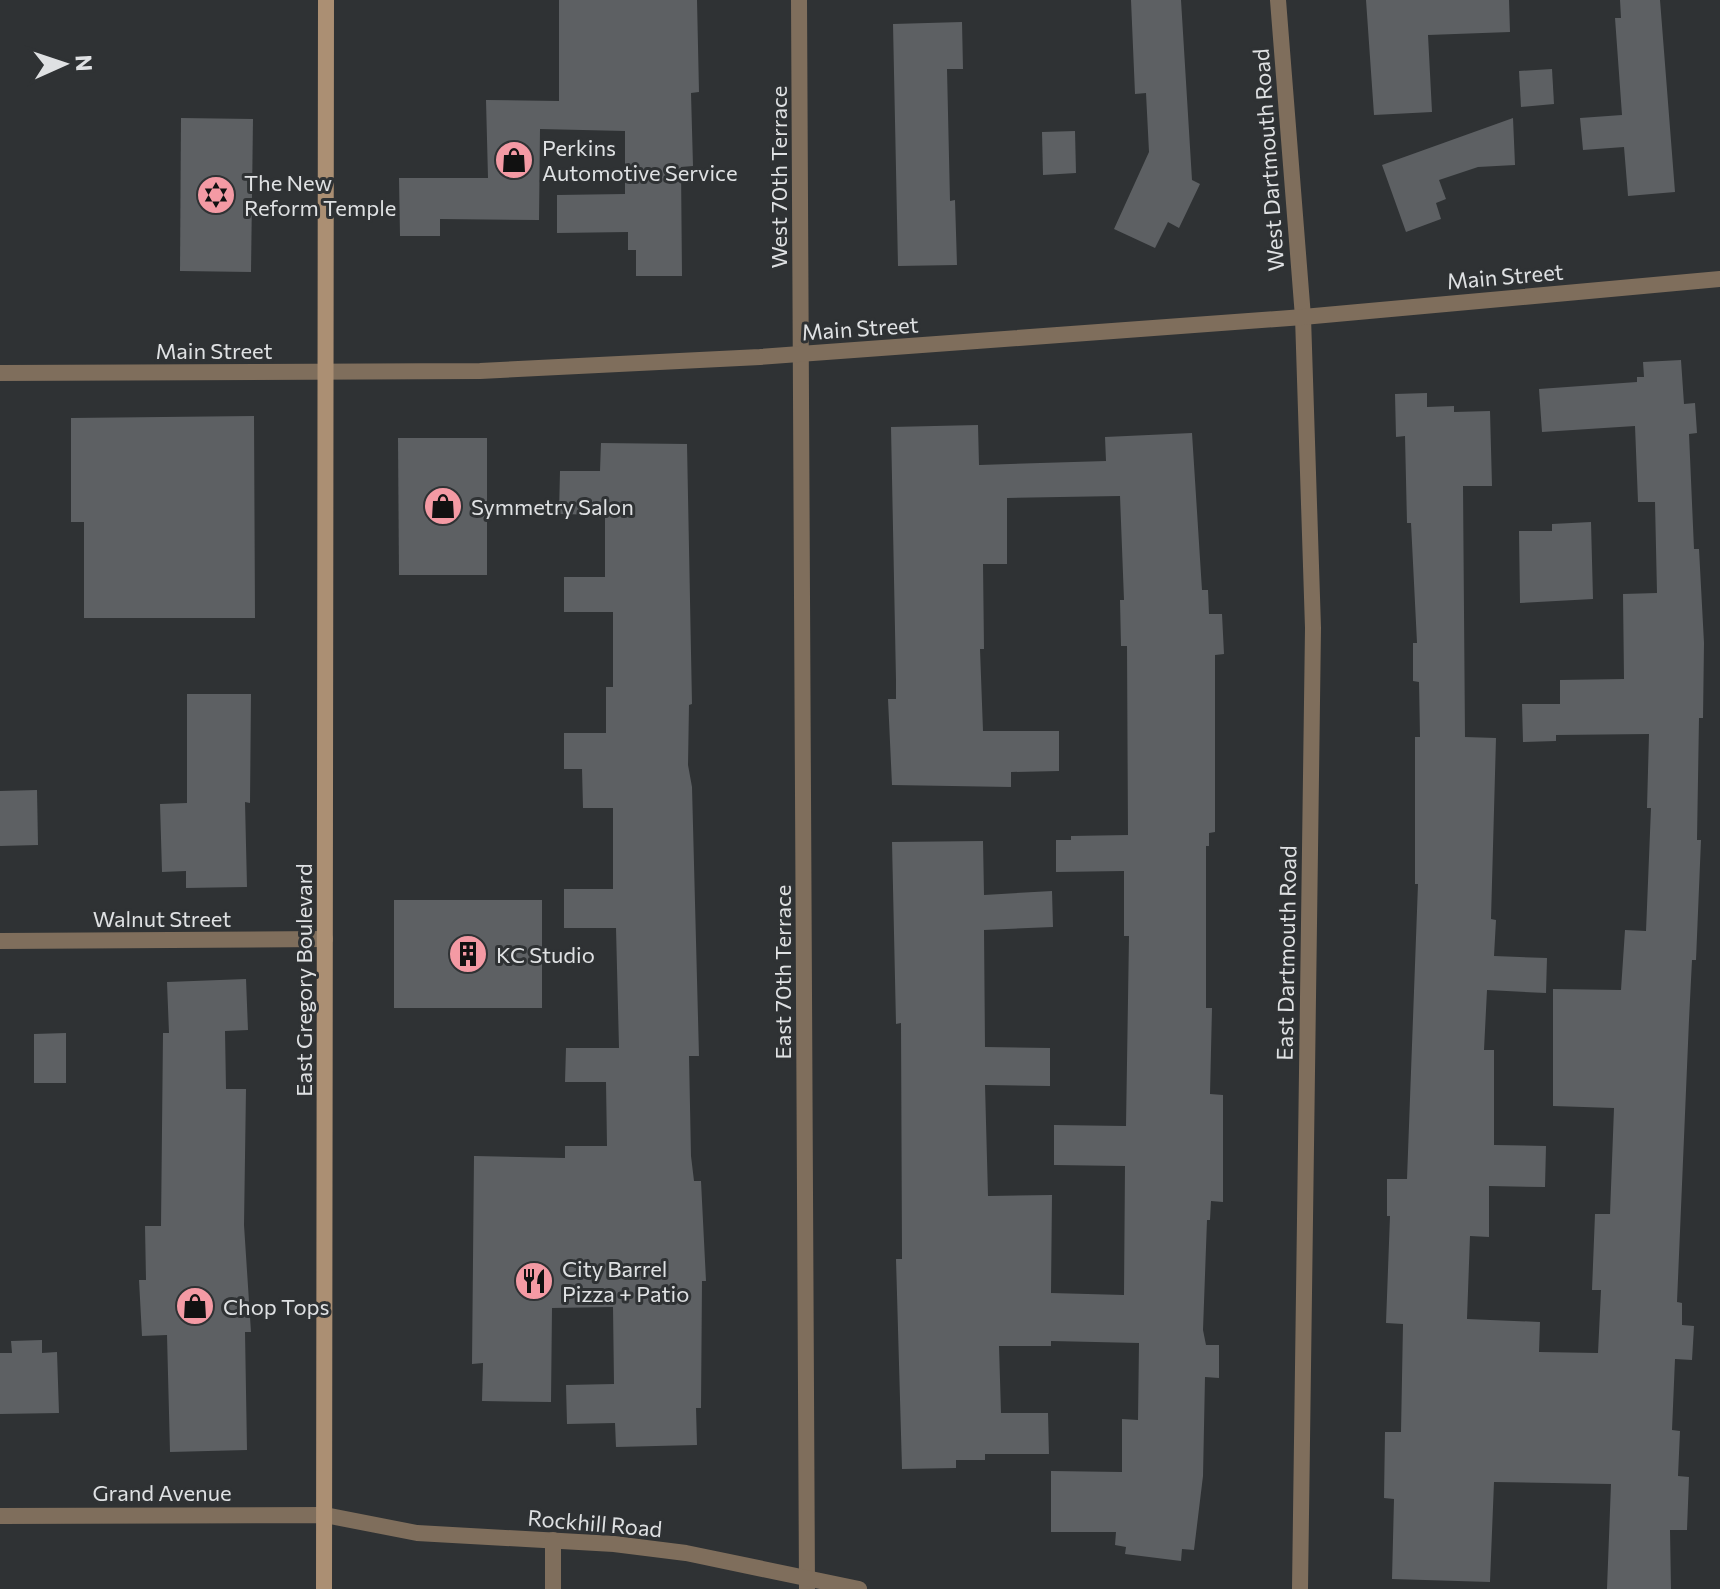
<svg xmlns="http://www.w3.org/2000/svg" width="1720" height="1589" viewBox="0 0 1720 1589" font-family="Commissioner,sans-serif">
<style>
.building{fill:#5d6063}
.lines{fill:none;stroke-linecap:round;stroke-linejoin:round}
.street{stroke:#7f6e5c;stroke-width:16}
.secondary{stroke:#ab8f73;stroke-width:16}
.labels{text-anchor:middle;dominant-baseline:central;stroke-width:6;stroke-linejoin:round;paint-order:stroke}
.poi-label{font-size:22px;fill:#dfe1e3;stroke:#2f3234;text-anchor:start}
.street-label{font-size:22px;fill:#dfe1e3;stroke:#2f3234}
</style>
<rect width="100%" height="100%" fill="#2f3234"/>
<g class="building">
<path d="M559 0H697L699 92 691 93 693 166 681 167 682 276H636V250H628V232L557 233V195L625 194V131L540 129 539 220 440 219V236H400L399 178H488L486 100 559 101Z"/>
<path d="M1131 0H1181L1192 180 1200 184 1179 228 1168 222 1155 248 1114 229 1149 152 1146 93 1135 94Z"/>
<path d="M1366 0H1509L1510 32 1428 35 1432 112 1374 115Z"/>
<path d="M1620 0H1660L1675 192 1628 196 1624 147 1583 150 1580 118 1622 115 1615 18H1621Z"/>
<path d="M962 22 963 69H947L950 201 955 200 957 265 898 266 893 24Z"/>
<path d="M1552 69 1554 104 1521 107 1519 71Z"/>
<path d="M181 118 253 119 251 272 180 271Z"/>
<path d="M1513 118 1515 165 1478 167 1439 180 1446 199 1436 203 1441 219 1406 232 1382 165Z"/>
<path d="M1075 131 1076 173 1043 175 1042 132Z"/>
<path d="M1681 360 1684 404 1695 403 1697 433 1689 434 1694 549H1699L1704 643 1703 718H1699L1697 840H1701L1696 960H1692L1689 1020 1677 1302 1682 1303V1325L1694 1326 1692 1360 1675 1359 1672 1430 1680 1431 1678 1476 1689 1477 1687 1530H1670L1671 1589H1607L1611 1484 1494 1482 1490 1582 1392 1579 1394 1499 1384 1498 1385 1432H1401L1403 1324 1386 1323 1390 1216H1387V1179H1407L1418 884H1415V737H1420L1419 682 1413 681V643H1417L1411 523H1407L1405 436 1396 437 1395 394 1427 393V407L1454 406V412L1490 411 1492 486H1463L1465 737 1496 738 1491 919 1496 920 1494 956 1547 958 1546 993 1487 990 1484 1050H1494V1145L1546 1146 1545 1187 1489 1186V1237L1470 1236 1467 1319 1540 1322 1539 1352 1598 1353 1601 1290H1592L1595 1214H1610L1614 1108 1553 1106V989L1621 990 1625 930 1646 931 1651 808H1647L1649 734 1556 735V741L1523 742 1522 704H1560V680L1624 679 1623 594 1657 593 1655 502H1638L1635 426 1542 432 1539 389 1637 382V377H1644L1643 362Z"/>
<path d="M254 416 255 618H84V522H71V418Z"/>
<path d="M978 425 979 465 1106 461 1105 437 1192 433 1202 590H1208L1209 614H1222L1224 654 1215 655V832L1209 833V846H1206V1008H1212L1210 1094 1223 1095V1202L1211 1201 1210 1220H1207L1203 1330 1206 1345H1219V1378L1205 1377 1203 1476 1194 1550 1182 1549 1181 1561 1125 1554 1126 1547 1115 1545 1116 1532H1051V1471L1122 1472V1419L1138 1420 1139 1343 1051 1341V1346H999L1001 1413H1048L1049 1454H985V1460H956V1468L902 1469 896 1259H902L901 1023 896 1024 892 842 983 841 984 895 1052 891 1053 927 984 930 985 1047 1050 1048V1086L985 1085 988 1196 1052 1195 1051 1293 1124 1295 1125 1166 1054 1165V1125L1126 1126 1129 936H1124V871L1056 872V840H1071V836L1128 835 1127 646H1121L1120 600H1124L1120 496 1007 498V564H983L984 649H980L983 731H1059V771L1011 772V787L892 785 888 699H896V680L891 427Z"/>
<path d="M398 438H487V575H399Z"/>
<path d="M601 443 687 444 692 704 689 705 688 765 692 787 699 1056H689L691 1156 694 1181H701L706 1281H702L701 1408H696L697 1445 616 1447 615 1423 567 1424 566 1385 614 1384 613 1307 552 1308 551 1402 482 1401 483 1363 472 1364 474 1156 565 1158V1146H607L606 1082H565L566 1048H619L616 928H564V889H613V808H583L582 769H564V733H606V687H613V612H564V577H605V515L559 514 560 471H600Z"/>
<path d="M1591 522 1593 599 1520 603 1519 531H1552V524Z"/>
<path d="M187 694H251L250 803 245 802 247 887 186 888V871L162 872 160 804 187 803Z"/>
<path d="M37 790 38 845 0 846V791Z"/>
<rect x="394" y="900" width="148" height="108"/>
<path d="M246 979 248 1030 225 1031 226 1089H246L244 1225 251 1332H245L247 1450 170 1452 167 1335 142 1336 139 1280H146L145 1226H161L163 1033H169L167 982Z"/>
<path d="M66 1033V1083H34V1034Z"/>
<path d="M42 1340V1353L57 1352 59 1413 0 1414V1353H12L11 1341Z"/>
</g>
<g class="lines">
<g class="street">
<path d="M799 0 807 1589"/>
<path d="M1278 0 1303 317 1313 628 1300 1589"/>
<path d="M0 373 480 371 760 357 1303 317 1720 279"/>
<path d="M0 941 325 939"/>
<path d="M0 1516 325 1515 417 1533 614 1544 686 1553 859 1589"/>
<path d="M553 1589V1540"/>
</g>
<path class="secondary" d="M324 1589 326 0"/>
</g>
<defs>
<g id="shop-disc" transform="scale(2)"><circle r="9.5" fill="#f49aa4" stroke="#2f3234"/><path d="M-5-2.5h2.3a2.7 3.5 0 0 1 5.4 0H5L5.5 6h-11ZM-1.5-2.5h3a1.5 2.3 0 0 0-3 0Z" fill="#111"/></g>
<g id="synagogue-disc" transform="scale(2)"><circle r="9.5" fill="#f49aa4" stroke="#2f3234"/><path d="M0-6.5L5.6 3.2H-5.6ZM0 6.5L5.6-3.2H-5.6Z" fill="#111"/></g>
<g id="building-disc" transform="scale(2)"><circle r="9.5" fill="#f49aa4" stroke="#2f3234"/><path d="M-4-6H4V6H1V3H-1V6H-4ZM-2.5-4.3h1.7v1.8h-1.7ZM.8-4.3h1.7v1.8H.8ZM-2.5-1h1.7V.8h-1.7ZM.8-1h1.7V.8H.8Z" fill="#111"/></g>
<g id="restaurant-disc" transform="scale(2)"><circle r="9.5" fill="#f49aa4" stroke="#2f3234"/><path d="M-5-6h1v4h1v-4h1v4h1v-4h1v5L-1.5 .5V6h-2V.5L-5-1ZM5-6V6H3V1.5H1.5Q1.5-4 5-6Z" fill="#111"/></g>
</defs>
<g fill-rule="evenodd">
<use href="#shop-disc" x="514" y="160"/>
<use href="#synagogue-disc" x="216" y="195"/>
<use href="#shop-disc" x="443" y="506"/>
<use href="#building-disc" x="468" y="954"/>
<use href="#restaurant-disc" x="534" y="1281"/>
<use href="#shop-disc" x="195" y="1306"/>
</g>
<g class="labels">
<g class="poi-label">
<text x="542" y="147">Perkins<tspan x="542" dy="25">Automotive Service</tspan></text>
<text x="244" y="182">The New<tspan x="244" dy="25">Reform Temple</tspan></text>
<text x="471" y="506">Symmetry Salon</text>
<text x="496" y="954">KC Studio</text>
<text x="562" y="1268">City Barrel<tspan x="562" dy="25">Pizza + Patio</tspan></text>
<text x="223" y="1306">Chop Tops</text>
</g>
<g class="street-label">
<text transform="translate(1268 160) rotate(-94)">West Dartmouth Road</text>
<text transform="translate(778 177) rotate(-90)">West 70th Terrace</text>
<text transform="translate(1505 276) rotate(-5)">Main Street</text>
<text transform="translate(860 328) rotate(-4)">Main Street</text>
<text x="214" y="350">Main Street</text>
<text x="162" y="918">Walnut Street</text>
<text transform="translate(1286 953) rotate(-89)">East Dartmouth Road</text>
<text transform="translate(782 972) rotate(-90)">East 70th Terrace</text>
<text transform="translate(303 980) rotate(-90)">East Gregory Boulevard</text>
<text x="162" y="1492">Grand Avenue</text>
<text transform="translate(595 1523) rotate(5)">Rockhill Road</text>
</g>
</g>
<g transform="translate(64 64) rotate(87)" stroke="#2f3234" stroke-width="6" paint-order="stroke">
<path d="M0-6L14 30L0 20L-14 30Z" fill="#dfe1e3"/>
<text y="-12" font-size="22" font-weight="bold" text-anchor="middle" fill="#dfe1e3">N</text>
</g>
</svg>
